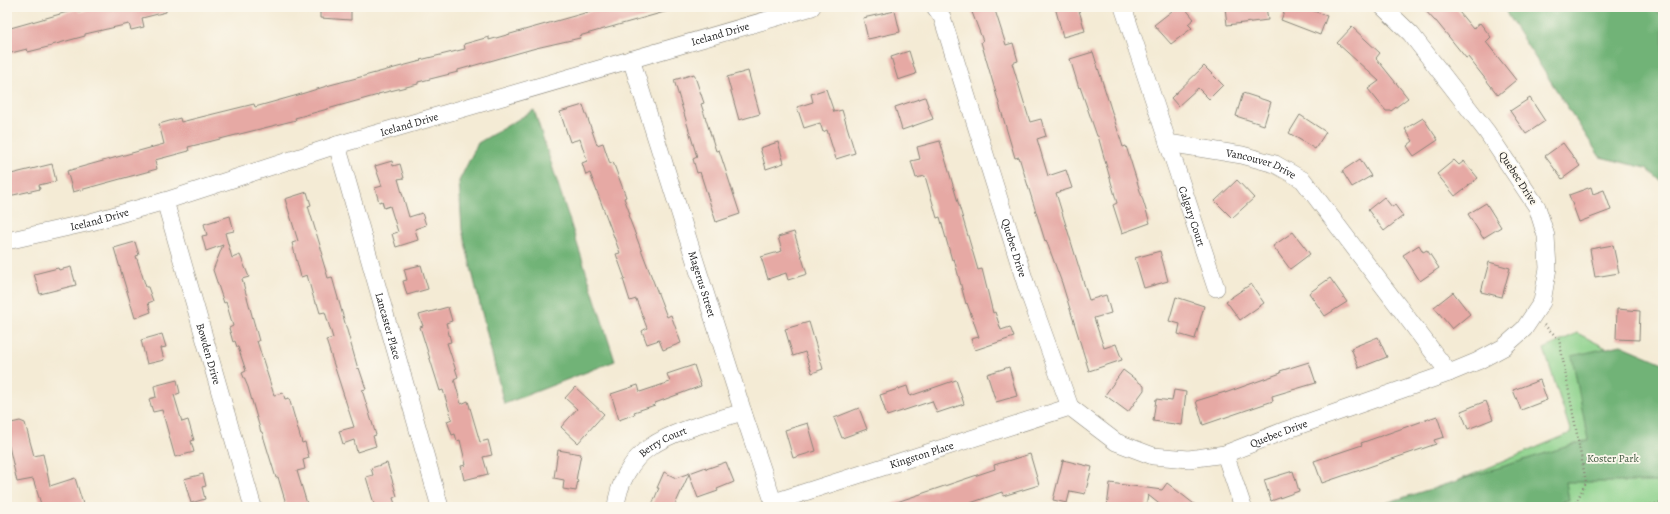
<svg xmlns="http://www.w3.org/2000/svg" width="1670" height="514" viewBox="0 0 1670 514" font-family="Alegreya,serif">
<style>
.green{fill:#8cd18b;stroke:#547654}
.forest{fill:#71b377;stroke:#46684a}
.building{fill:#e6a9a4}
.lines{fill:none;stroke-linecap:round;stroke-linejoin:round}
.street-casing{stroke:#888478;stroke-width:18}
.path{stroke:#888478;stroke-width:2.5;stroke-dasharray:1 3;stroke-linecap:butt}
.street{stroke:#fff;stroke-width:17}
.labels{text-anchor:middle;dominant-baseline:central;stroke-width:3.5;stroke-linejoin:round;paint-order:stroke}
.street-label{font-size:11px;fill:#1c1c1c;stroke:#fbf7ec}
.park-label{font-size:11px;fill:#435b43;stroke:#fbf7ec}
</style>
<rect width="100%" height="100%" fill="#fbf7ec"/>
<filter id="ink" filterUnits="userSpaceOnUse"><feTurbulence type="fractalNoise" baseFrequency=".025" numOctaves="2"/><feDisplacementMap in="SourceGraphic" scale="8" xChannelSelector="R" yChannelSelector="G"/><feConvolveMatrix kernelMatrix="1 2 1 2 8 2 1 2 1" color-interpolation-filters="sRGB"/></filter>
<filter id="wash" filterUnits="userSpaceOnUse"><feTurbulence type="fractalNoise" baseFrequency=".012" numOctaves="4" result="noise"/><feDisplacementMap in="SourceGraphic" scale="16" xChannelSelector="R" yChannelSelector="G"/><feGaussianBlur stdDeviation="0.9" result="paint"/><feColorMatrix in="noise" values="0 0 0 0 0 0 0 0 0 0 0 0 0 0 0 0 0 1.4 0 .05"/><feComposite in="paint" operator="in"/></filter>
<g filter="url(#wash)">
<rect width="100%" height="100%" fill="#f4ebd5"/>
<path class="green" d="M1577 333 1663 377V507H1395L1571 433 1544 349Z"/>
<g class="forest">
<path d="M1504 7H1648L1663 14V183L1646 168 1600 157 1508 16Z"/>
<path d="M534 110 615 361 504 404 462 230 459 181 478 143Z"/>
<path d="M1621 345 1663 363V482H1566L1569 500 1537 507H1373L1588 440 1572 356Z"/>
</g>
<g id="blocks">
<g class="building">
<path d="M102 7H166V12L142 18 144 27 131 30 129 24 85 34V36L52 45V46L28 52 27 49 7 54V29L78 9 79 12Z"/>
<path d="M320 7H351V20L320 18Z"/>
<path d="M606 7H667L668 11 579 36 580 38 536 48 458 70V72L418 82V84L378 94V95L295 118 296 120 188 147 189 151 155 160 157 169 73 192 67 171 164 144 159 124 180 118 181 122 254 104 255 107 298 95 330 85 421 61 420 60 465 49 464 44 489 37V40Z"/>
<path d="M970 7H994L1006 45 1013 43 1018 61 1012 63 1030 122 1041 119 1046 136 1037 139 1048 176 1066 170 1072 188 1056 193 1089 300 1106 295 1111 313 1094 318 1104 348 1116 344 1122 360 1089 371 1062 283 1046 240 1045 241 1019 157 1015 158 981 42 983 41Z"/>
<path d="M1055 7H1078L1085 31 1063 37Z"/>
<path d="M1177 7H1184L1194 19 1188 24 1192 28 1171 44 1154 25Z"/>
<path d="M1225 7H1266L1268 20 1227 25Z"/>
<path d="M1286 7H1304L1327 16 1320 35 1281 20Z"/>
<path d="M1422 7H1455L1473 29 1480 23 1491 37 1486 42 1516 80 1498 95 1468 57 1466 58 1436 21H1435Z"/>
<path d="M895 11 900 32 868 39 863 18Z"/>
<path d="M1352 27 1380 53 1376 58 1408 98 1391 111H1386L1368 89 1379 81 1337 43Z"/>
<path d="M909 51 916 74 898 80 891 57Z"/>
<path d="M1093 52 1123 147 1126 146 1150 223 1122 233 1113 205 1117 203 1098 136H1097L1080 87 1079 88 1070 59Z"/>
<path d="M1204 66 1223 85 1209 99 1198 88 1178 106 1171 98Z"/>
<path d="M748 71 760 114 739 120 727 77Z"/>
<path d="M694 74 704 103 701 104 716 151 719 150 740 214 716 222 700 172 697 173 693 159 697 157 674 80Z"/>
<path d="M826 89 834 112 842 110 855 153 836 159 827 130 823 132 820 123 804 128 797 107 813 102 811 94Z"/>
<path d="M1243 93 1271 102 1264 125 1236 116Z"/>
<path d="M925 97 933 119 902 130 895 107Z"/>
<path d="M1530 98 1545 121 1526 134 1510 111Z"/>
<path d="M583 105 597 145 603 143 610 164 613 162 626 197 624 198 630 214 628 215 652 278 667 317 671 315 681 343 663 350 659 340 647 344 642 331 647 328 636 299 630 301 623 279H625L616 254 620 253 590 173 586 175 582 163 587 161 580 139 570 142 560 112Z"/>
<path d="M1300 115 1326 132 1315 149 1289 133Z"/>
<path d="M1423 118 1438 140 1414 156 1407 146 1413 141 1405 129Z"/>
<path d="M940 141 978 270 982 269 993 313 995 312 1001 330 1010 327 1014 337 975 350 971 339 979 337 967 303 966 304 954 259 952 260 940 217 937 218 925 176 916 178 911 161 920 159 917 147Z"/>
<path d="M778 142 784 163 766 169 760 148Z"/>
<path d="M1563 143 1580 166 1562 179 1545 156Z"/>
<path d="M1360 159 1371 176 1352 187 1342 171Z"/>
<path d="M1454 160 1459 165 1464 161 1478 178 1455 196 1437 174Z"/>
<path d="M392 161 393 166 400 164 404 178 398 179 409 217 422 213 426 225 415 229 418 240 396 247 392 234 398 232 390 206 384 208 382 201 379 202 375 188 382 186 375 166Z"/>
<path d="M52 164 56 181 39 185 40 189 9 196 7 187V175Z"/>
<path d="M1237 180 1254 198 1232 218 1215 201Z"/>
<path d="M1591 187 1593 194 1604 190 1611 210 1579 222 1569 195Z"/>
<path d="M307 192 311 205 308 206 323 255H321L328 278 332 277 358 369 359 368 366 389 362 390 376 435 373 436 376 446 357 452 354 440 343 444 339 431 354 427 326 340 333 338 325 312 320 313 317 303H315L307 275 301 277 292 243 298 241 285 199Z"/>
<path d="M1384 197 1392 207 1395 205 1403 216 1384 231 1368 210Z"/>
<path d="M1486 203 1501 227 1483 238 1468 214Z"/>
<path d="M230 216 234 231 225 233 232 258 240 255 249 277 242 279 259 341H257L274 395 283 393 285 399 289 398 302 443 305 442 309 458 303 460 305 469 297 471 308 507H287L278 477 276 478 262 432H261L248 387 242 373 246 371 238 347H237L235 341 233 342 229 328 233 326 226 302 224 303 213 270 223 245 206 251 202 236 207 235 204 224Z"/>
<path d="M794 232 807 274 788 280 786 273 768 279 761 257 782 251 778 237Z"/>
<path d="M1293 232 1310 254 1290 269 1273 246Z"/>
<path d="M135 242 139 255 136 256 146 287H148L153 301 148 303 151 312 135 318 114 248Z"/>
<path d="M1419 245 1423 252 1427 250 1439 268 1420 281 1403 255Z"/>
<path d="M1613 245 1619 273 1595 277 1590 249Z"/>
<path d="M1160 251 1168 281 1144 288 1135 258Z"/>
<path d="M1489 262 1510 268 1502 297 1481 292Z"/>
<path d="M421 265 428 289 407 295 403 281 407 280 404 269Z"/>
<path d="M71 267 76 285 40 294 34 274 58 268 59 270Z"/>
<path d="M1330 278 1347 302 1325 316 1309 293Z"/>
<path d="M1251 284 1264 303 1240 320 1226 301Z"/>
<path d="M1453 292 1470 314 1452 329 1434 307Z"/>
<path d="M1176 297 1204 306 1195 339 1178 334 1180 324 1169 321Z"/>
<path d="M448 307 452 321 446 323 451 342 447 343 458 377 454 379 461 404 468 401 480 442 488 440 492 455 483 457 488 474 464 480 461 466 466 465 460 440 457 441 455 434 452 435 447 421 452 419 443 390 440 391 420 327 423 326 419 315Z"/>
<path d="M1617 309 1640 311 1639 340 1616 339Z"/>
<path d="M809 322 823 369 812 373 805 352 793 356 785 329Z"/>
<path d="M162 334 166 347 161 348 164 360 147 364 141 340Z"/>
<path d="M1378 337 1387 357 1359 368 1351 348Z"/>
<path d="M1309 362 1316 383 1272 396 1273 401 1203 425 1196 401 1225 392V393L1281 373 1280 371Z"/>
<path d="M694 365 701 386 655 403V405L634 412 635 414 619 420 611 394 638 385 640 392 670 382 667 374Z"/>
<path d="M1009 367 1017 396 996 402 987 374Z"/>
<path d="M1123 370 1144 386V390L1128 412 1105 395Z"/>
<path d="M177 380 180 393 174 395 182 422 188 420 194 440 191 441 194 452 175 457 162 410 153 412 149 399 156 397 154 386Z"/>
<path d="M956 380 964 404 937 413 932 401 887 416 880 395 907 386 910 396Z"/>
<path d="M1540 380 1547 400 1521 410 1513 390Z"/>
<path d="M575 387 604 414 578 443 561 427 577 409 565 398Z"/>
<path d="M1174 390 1186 392 1182 425 1153 421 1156 399 1172 401Z"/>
<path d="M1486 401 1493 419 1468 429 1461 411Z"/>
<path d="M859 408 867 429 842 438 834 418Z"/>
<path d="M1437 416 1444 437 1434 440 1436 444 1322 483 1314 461 1362 445 1361 443Z"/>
<path d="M20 421 25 423 34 456 43 454 50 486 75 478 83 504 72 507H42L33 479 17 482 9 446H7V424Z"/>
<path d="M808 423 816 451 793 458 785 430Z"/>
<path d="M558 450 581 454 576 480H578L576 491 563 489 564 480 554 478Z"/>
<path d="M1030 454 1039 485 1003 496 1002 492 959 507H889L888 505 995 469 994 465Z"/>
<path d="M1063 460 1092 467 1085 494 1070 491 1067 503 1053 500Z"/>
<path d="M726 462 734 482 717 489 718 491 698 498 689 474 674 507H651L659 488H657L664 472 676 478 706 467V469Z"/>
<path d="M387 463 397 496 393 498 396 507H375L366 477 373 475 371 468Z"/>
<path d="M1293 471 1299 491 1271 501 1264 480Z"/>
<path d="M203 474 206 486 202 487 205 499 191 503 184 479Z"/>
<path d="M1110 483 1162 490 1167 483 1198 507H1163L1148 495 1146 507H1107Z"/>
</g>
</g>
</g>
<g filter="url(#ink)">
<use href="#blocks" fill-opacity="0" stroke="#888478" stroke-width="1"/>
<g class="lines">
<g class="street-casing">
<g id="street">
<path id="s1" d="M935 7 942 17 1027 288 1070 407 1116 442 1153 456 1189 459 1225 454 1286 430 1449 373 1478 361 1504 347 1524 329 1542 302 1548 268 1546 236 1537 207 1487 132 1411 34 1383 7"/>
<path id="s2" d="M1123 7 1168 143 1242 155 1275 164 1303 180 1449 373"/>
<path id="s3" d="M631 59 743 412 775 507"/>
<path id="s4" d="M1168 143 1216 288"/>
<path id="s5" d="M337 145 440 507"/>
<path id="s6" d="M165 201 253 507"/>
<path id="s7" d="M7 241 91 222 165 201 337 145 812 7"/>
<path d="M1225 454 1243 507"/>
<path id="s8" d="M774 502 1070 407"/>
<path id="s9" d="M616 507C618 485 631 459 650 447 674 430 714 421 743 412"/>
</g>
</g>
<g class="path">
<path d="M1544 325 1559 339 1586 482 1574 507"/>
<path d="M1631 507 1662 503"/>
</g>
<use href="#street" class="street"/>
</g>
</g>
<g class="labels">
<g class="street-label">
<text stroke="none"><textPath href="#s7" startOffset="743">Iceland Drive</textPath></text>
<text stroke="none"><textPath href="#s7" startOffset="419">Iceland Drive</textPath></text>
<text stroke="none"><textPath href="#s2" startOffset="239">Vancouver Drive</textPath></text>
<text transform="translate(1518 178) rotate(57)">Quebec Drive</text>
<text stroke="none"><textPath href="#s4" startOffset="77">Calgary Court</textPath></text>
<text stroke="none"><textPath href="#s7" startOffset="95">Iceland Drive</textPath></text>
<text stroke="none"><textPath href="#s1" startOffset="254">Quebec Drive</textPath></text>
<text stroke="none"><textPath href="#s3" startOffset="236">Magerus Street</textPath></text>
<text stroke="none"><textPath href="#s5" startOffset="188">Lancaster Place</textPath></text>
<text stroke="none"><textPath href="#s6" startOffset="159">Bowden Drive</textPath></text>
<text stroke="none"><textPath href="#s1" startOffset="650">Quebec Drive</textPath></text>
<text stroke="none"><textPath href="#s9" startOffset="85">Berry Court</textPath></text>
<text stroke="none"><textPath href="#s8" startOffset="155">Kingston Place</textPath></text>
</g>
<g class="park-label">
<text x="1613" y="458">Koster Park</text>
</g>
</g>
<rect width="1670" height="514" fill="none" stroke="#fbf7ec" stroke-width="24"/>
</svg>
